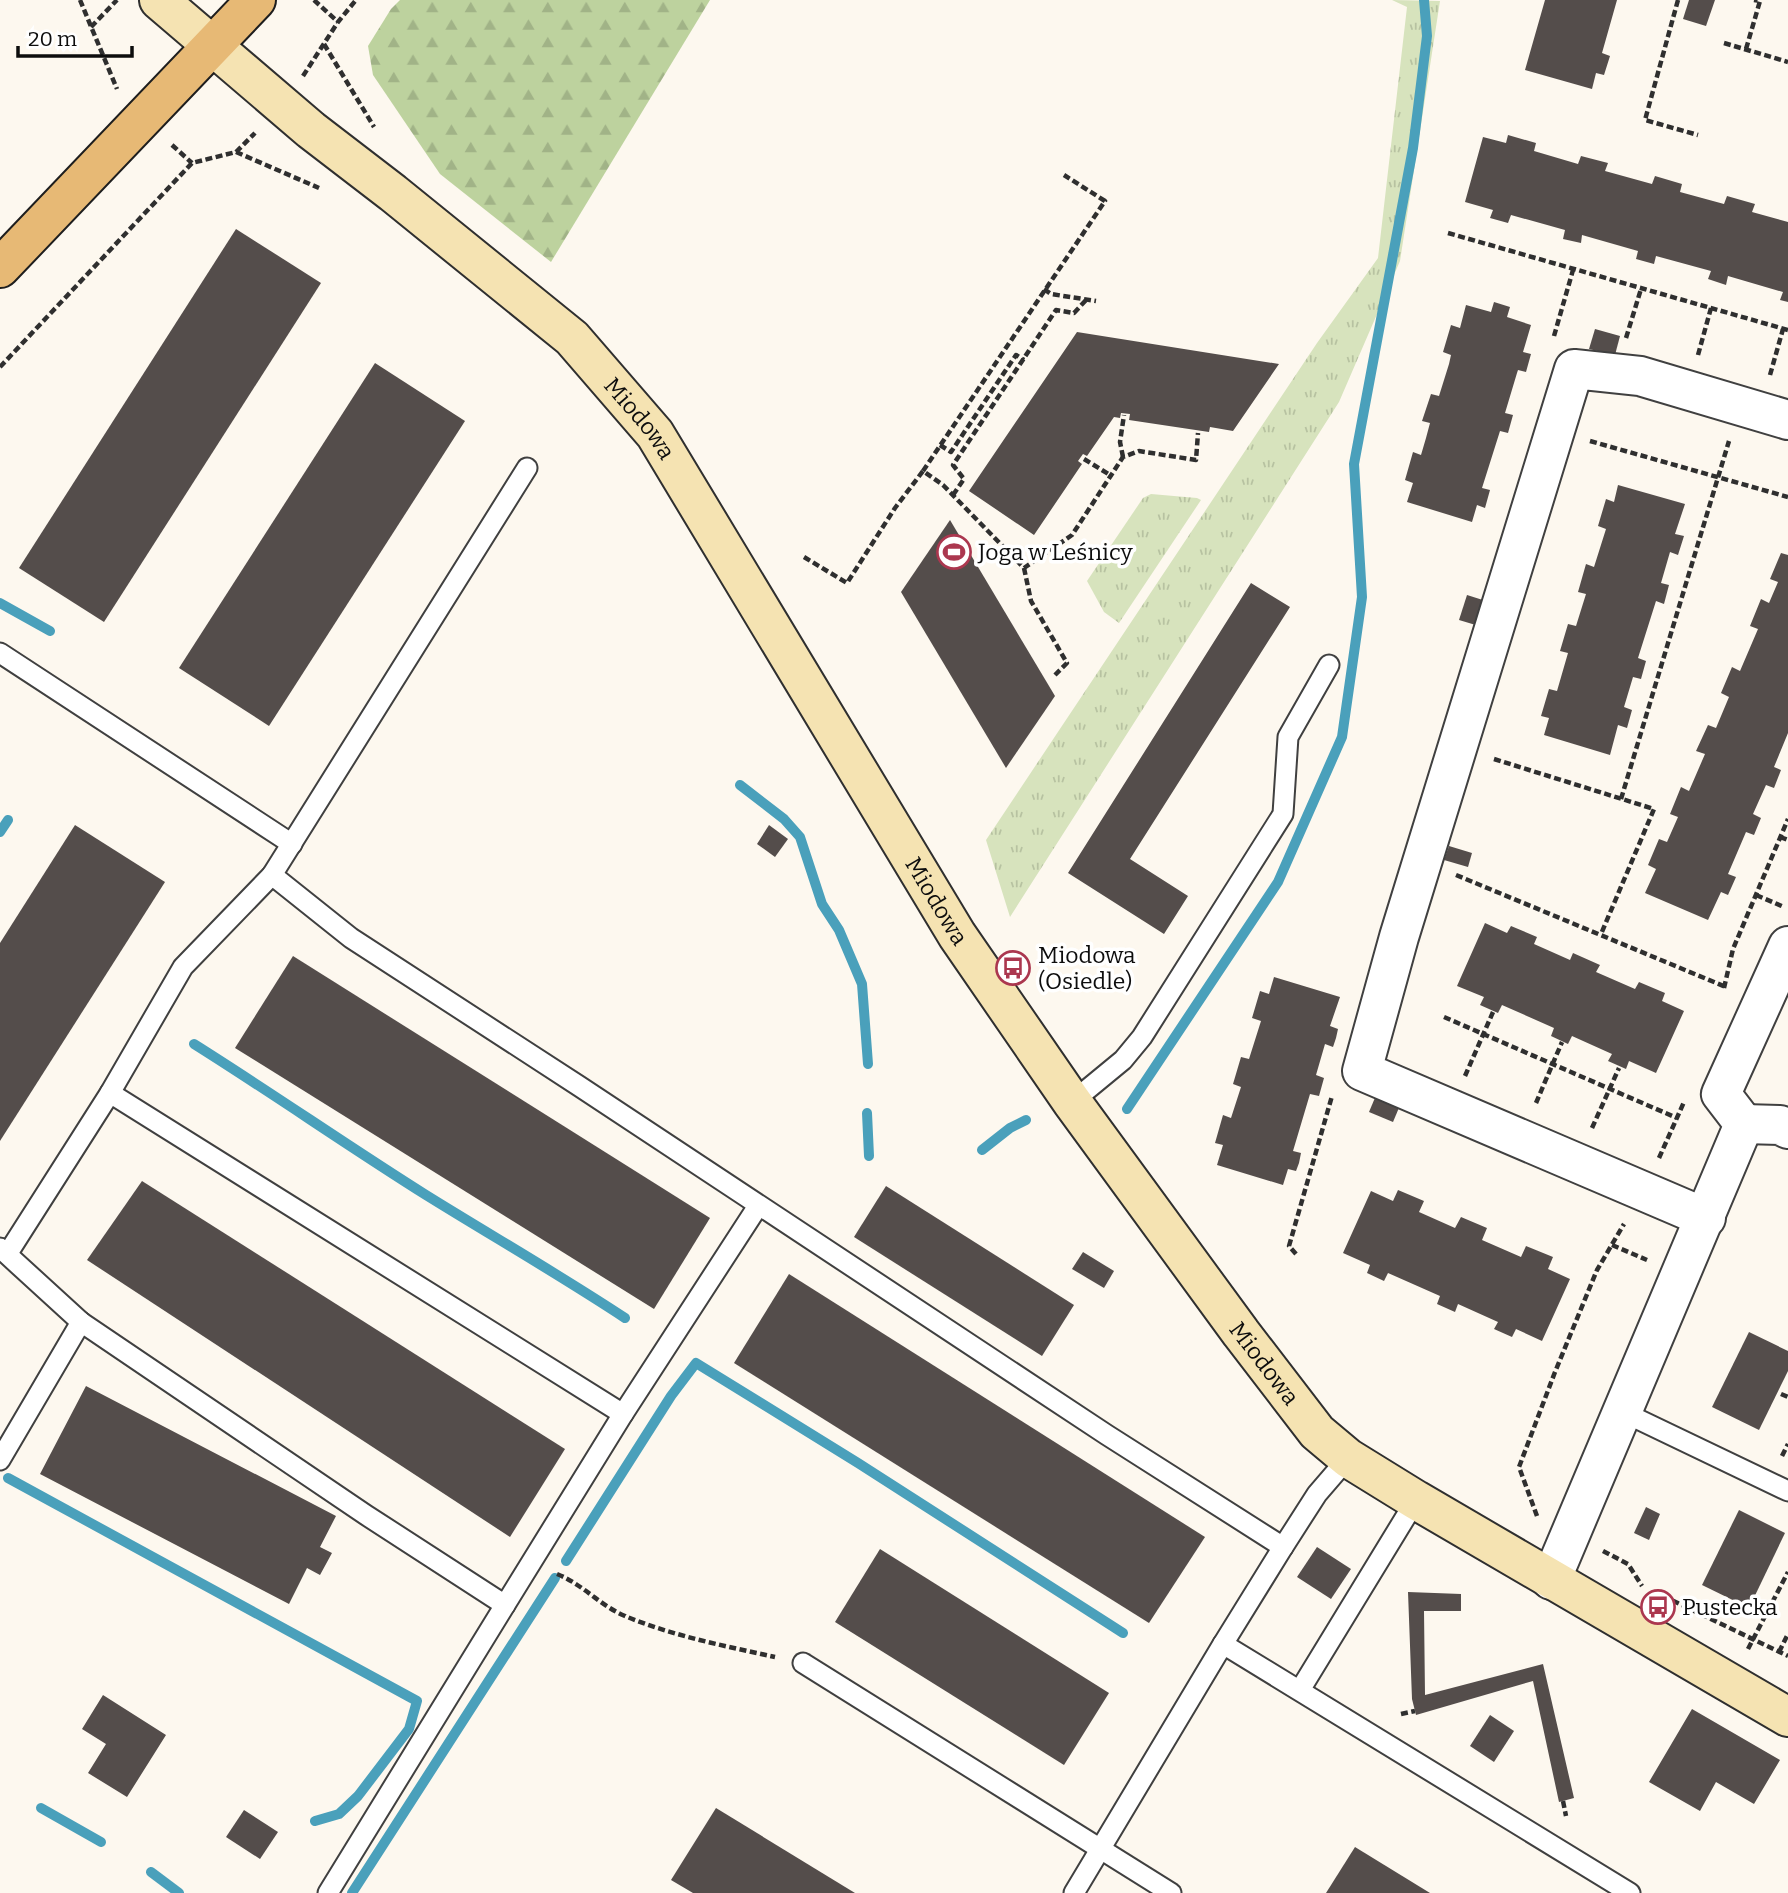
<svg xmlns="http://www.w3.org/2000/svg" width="1788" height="1893" viewBox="0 0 1788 1893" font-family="Bitter,serif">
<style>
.grass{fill:url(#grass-tufts)}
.forest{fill:url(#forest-firs)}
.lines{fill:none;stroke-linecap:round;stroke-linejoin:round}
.stream{stroke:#4aa0bb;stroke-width:10}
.building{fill:#544d4b}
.lane-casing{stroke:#404040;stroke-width:23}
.street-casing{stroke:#404040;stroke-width:42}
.secondary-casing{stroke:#2f2f2f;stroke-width:42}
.primary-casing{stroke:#1e1e1e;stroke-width:42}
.path{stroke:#2f2f2f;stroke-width:4.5;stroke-dasharray:7 3.5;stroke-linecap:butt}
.lane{stroke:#fff;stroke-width:19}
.street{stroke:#fff;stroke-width:38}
.secondary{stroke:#f5e3b2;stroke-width:38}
.primary{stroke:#e7b975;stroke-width:38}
.labels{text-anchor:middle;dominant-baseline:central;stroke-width:7;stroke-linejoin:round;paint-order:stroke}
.street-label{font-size:23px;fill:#0d0d0d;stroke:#fff}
.poi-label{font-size:23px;fill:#0d0d0d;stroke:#fff;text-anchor:start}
</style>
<defs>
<pattern id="grass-tufts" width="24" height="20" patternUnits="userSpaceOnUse" patternTransform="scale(1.75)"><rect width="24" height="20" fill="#d7e3bd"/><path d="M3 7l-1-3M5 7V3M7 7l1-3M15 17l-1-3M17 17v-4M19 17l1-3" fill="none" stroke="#b7c2a1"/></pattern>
<pattern id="forest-firs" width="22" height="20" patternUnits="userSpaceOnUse" patternTransform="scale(1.75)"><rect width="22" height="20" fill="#bdd29e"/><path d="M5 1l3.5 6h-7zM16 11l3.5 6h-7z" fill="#a1b387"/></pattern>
</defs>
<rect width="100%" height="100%" fill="#fdf8ef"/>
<g class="grass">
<path d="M1392 0 1440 1 1400 261 1339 402 1010 917 986 840 1317 343 1378 258 1407 7Z"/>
<path d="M1151 494 1197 498 1201 500 1119 623 1104 612 1087 581 1143 498Z"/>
</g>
<path class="forest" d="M400 0H710L551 262 440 174 373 75 368 46 391 9Z"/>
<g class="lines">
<g class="stream">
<path d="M0 603 50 631"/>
<path d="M740 785 784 819 800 837 822 904 839 930 862 984 868 1064"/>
<path d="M0 832 8 820"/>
<path d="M194 1044C272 1093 348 1146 426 1195 492 1236 560 1275 625 1318"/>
<path d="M1127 1109 1278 882 1342 737 1362 597 1354 464 1413 148 1427 36 1424 0"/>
<path d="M867 1113 869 1156"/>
<path d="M982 1150 1010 1128 1026 1120"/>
<path d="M8 1478 417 1701 409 1729 358 1796 339 1814 315 1821"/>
<path d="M566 1561 671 1396 696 1363 858 1463 1123 1633"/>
<path d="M41 1808 101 1842"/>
<path d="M151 1872 179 1893"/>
<path d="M352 1893 555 1578"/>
</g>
</g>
<g class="building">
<path d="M1545 0H1617L1602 53 1610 56 1604 75 1596 73 1592 89 1525 70Z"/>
<path d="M1689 0H1715L1706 26 1683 19Z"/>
<path d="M1508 135 1536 143 1534 151 1578 164 1581 156 1608 163 1605 171 1652 184 1655 176 1682 184 1680 192 1724 204 1727 196 1755 204 1752 212 1788 222V302L1780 300 1783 292 1728 276 1726 285 1708 279 1711 271 1656 256 1654 264 1636 259 1638 251 1582 235 1581 243 1563 239 1565 230 1511 215 1508 223 1490 218 1493 210 1465 202 1483 137 1506 143Z"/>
<path d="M236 229 321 283 104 622 19 568Z"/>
<path d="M1494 302 1510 307 1507 317 1531 325 1523 352 1531 354 1526 372 1518 370 1517 373 1505 413 1513 415 1508 433 1500 431 1482 488 1490 490 1485 508 1477 505 1472 522 1407 502 1413 483 1405 480 1413 452 1421 455 1426 438 1430 423 1422 421 1431 394 1439 396 1449 364 1451 355 1443 352 1451 325 1460 328 1466 305 1491 312Z"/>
<path d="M1595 329 1620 336 1615 355 1589 349Z"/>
<path d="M1077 332 1279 364 1233 431 1210 427 1209 432 1129 420 1130 414 1121 413 1120 418 1114 417 1087 456 1083 454 1078 461 1082 464 1034 535 969 491Z"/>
<path d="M375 363 465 421 269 726 179 668Z"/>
<path d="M1618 485 1685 504 1675 534 1684 536 1678 555 1670 552 1661 583 1669 585 1664 604 1656 601 1638 658 1646 661 1641 679 1633 677 1624 707 1632 710 1627 728 1618 725 1610 755 1544 735 1549 718 1541 716 1549 689 1557 691 1568 653 1560 651 1568 624 1576 626 1586 594 1578 592 1586 564 1594 567 1606 529 1598 526 1606 499 1614 502Z"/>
<path d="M950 520 1055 696 1006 768 901 592Z"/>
<path d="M1781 553 1788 555V733L1774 767 1781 770 1774 788 1766 785 1753 814 1761 818 1754 835 1746 832 1728 874 1736 877 1728 895 1721 892 1708 920 1645 893 1656 869 1648 865 1659 839 1667 842 1678 817 1670 814 1681 787 1689 791 1705 754 1696 751 1708 725 1716 728 1729 697 1721 693 1732 667 1740 671 1758 629 1750 626 1761 599 1769 603 1778 582 1770 579Z"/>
<path d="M1251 583 1290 607 1130 859 1188 896 1164 934 1068 873Z"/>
<path d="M1467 595 1486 601 1479 626 1459 620Z"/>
<path d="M75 825 165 882 0 1141V943Z"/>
<path d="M769 825 788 839 775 857 757 844Z"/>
<path d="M1449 846 1472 853 1468 867 1444 860Z"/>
<path d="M1485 923 1507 933 1511 926 1537 937 1534 944 1570 960 1573 953 1600 965 1596 972 1635 989 1639 982 1665 993 1662 1001 1684 1011 1656 1073 1629 1061 1626 1069 1608 1061 1612 1054 1572 1036 1568 1044 1551 1036 1554 1028 1502 1005 1498 1013 1480 1005 1484 997 1457 986Z"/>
<path d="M293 956 710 1218 654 1309 235 1048Z"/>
<path d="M1274 977 1340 997 1330 1026 1338 1029 1336 1038 1333 1047 1325 1044 1316 1075 1324 1078 1319 1096 1310 1094 1293 1151 1301 1153 1299 1163 1296 1171 1288 1169 1283 1185 1217 1165 1223 1145 1215 1143 1223 1115 1231 1118 1241 1087 1233 1084 1241 1057 1249 1059 1261 1021 1252 1018 1260 991 1269 994Z"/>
<path d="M1377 1093 1401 1103 1393 1122 1369 1112Z"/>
<path d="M142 1181 565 1449 510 1537 87 1260Z"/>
<path d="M886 1186 1074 1305 1042 1356 854 1237Z"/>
<path d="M1398 1190 1424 1201 1419 1212 1455 1228 1461 1217 1487 1228 1482 1240 1521 1257 1526 1246 1553 1257 1548 1269 1570 1279 1542 1341 1516 1329 1512 1337 1494 1329 1498 1322 1458 1304 1455 1312 1437 1304 1440 1296 1388 1273 1384 1281 1367 1273 1370 1265 1343 1253 1371 1191 1393 1201Z"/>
<path d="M1083 1252 1114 1271 1104 1288 1072 1269Z"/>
<path d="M789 1274 1205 1537 1149 1623 734 1363Z"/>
<path d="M1749 1332 1788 1351V1371L1759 1430 1712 1407Z"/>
<path d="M86 1386 336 1516 320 1547 332 1553 320 1575 307 1568 289 1604 40 1474Z"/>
<path d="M1646 1507 1660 1514 1649 1540 1634 1533Z"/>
<path d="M1739 1510 1785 1533 1749 1608 1702 1585Z"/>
<path d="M1317 1547 1351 1569 1331 1599 1297 1577Z"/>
<path d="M880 1549 1109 1693 1064 1765 835 1622Z"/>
<path d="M1408 1592 1461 1594V1611H1424L1425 1695 1543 1664 1574 1798 1559 1802 1533 1681 1416 1715 1412 1699Z"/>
<path d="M103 1695 166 1735 127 1797 88 1773 106 1744 82 1729Z"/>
<path d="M1692 1709 1780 1760 1754 1804 1716 1782 1700 1811 1649 1782Z"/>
<path d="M1490 1715 1514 1731 1494 1762 1470 1746Z"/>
<path d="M716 1808 855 1893H693L671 1880Z"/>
<path d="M244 1810 278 1832 260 1859 226 1837Z"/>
<path d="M1355 1847 1430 1893H1326Z"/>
</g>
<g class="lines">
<g class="lane-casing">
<g id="lane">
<path d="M0 653 292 844"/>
<path d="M272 875 351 938 579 1086 1107 1435 1283 1547 1223 1644"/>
<path d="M110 1093 623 1414"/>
<path d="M1072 1102 1123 1060 1142 1037 1283 814 1288 737 1329 665"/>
<path d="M0 1248 81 1322 366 1515 505 1605 623 1414 758 1206"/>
<path d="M8 1253 110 1093 183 967 272 875 527 468"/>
<path d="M1623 1412 1788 1491"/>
<path d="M0 1460 81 1322"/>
<path d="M1283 1547 1317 1494 1348 1458"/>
<path d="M803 1663 1171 1893"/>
<path d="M1300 1690 1416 1500"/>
<path d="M328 1893 505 1605"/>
<path d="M1074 1893 1223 1644 1630 1893"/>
</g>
</g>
<g class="street-casing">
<g id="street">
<path d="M1744 1124 1780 1125 1788 1129"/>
<path d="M1706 1218 1362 1071 1399 937 1574 369 1640 376 1788 420"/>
<path d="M1551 1580 1744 1124 1721 1094 1788 946"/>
</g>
</g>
<g class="secondary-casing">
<g id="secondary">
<path id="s1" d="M159 0 311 130 393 193 572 338 655 434 957 935 1072 1102 1241 1333 1317 1432 1348 1458 1416 1500 1788 1717"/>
</g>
</g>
<g class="primary-casing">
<path id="primary" d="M0 268 256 0"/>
</g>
<g class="path">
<path d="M80 0 117 89"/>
<path d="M314 0 338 22"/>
<path d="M1678 0 1645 120 1698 135"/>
<path d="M91 27 117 0"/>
<path d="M1724 43 1788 62"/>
<path d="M324 44 374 127"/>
<path d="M1746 49 1760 1 1754 0"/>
<path d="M303 76 338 22 356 0"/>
<path d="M172 145 192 163"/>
<path d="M236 152 319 188"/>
<path d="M1448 233 1788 330"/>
<path d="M1044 289 1051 294 1096 301"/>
<path d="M1554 336 1573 270"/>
<path d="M1626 338 1641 289"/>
<path d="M1698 355 1711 308"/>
<path d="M0 367 192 163 236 152 255 133"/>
<path d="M1770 375 1783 329"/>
<path d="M1590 441 1788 497"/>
<path d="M940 445 951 452 1016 355 1024 360"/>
<path d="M1123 457 1120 442 1124 415"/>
<path d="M1084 459 1110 475"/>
<path d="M923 471 1105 201 1064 175"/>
<path d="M953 495 964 479 953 465 1056 310 1074 313 1086 300"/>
<path d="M804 557 847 583 895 508 923 471 943 485 1024 568 1072 535 1123 457 1139 451 1196 460 1198 433"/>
<path d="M1024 568 1031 601 1067 663 1055 675"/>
<path d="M1494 759 1654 809 1601 934"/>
<path d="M1621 799 1729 441"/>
<path d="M1780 837 1788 840"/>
<path d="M1456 875 1726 987"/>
<path d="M1756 895 1784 907"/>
<path d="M1724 988 1733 949 1788 819"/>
<path d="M1444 1017 1677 1118"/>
<path d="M1465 1076 1493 1012"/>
<path d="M1536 1103 1562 1042"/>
<path d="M1592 1128 1619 1068"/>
<path d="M1659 1158 1684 1102"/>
<path d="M1612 1245 1647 1260"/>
<path d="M1296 1254 1289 1246 1332 1096"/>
<path d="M1781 1394 1788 1397"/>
<path d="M1782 1456 1788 1444"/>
<path d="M1537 1516 1519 1467 1555 1372 1597 1270 1624 1224"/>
<path d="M1603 1551 1628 1564 1642 1586"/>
<path d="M557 1574C584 1585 599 1605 625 1616 673 1636 725 1646 775 1657"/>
<path d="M1663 1596 1788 1656"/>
<path d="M1748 1649 1788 1572"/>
<path d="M1779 1652 1788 1634"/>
<path d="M1401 1714 1415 1711"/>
<path d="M1563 1801 1566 1816"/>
</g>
<use href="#lane" class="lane"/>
<use href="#street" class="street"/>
<use href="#secondary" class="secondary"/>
<use href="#primary" class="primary"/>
</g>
<defs>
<g id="stadium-ring" transform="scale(1.75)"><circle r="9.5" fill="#fff" stroke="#ab374f" stroke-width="1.5"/><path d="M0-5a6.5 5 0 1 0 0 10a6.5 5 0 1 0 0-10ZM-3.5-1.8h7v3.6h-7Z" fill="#ab374f"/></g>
<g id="bus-ring" transform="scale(1.75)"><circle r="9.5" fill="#fff" stroke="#ab374f" stroke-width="1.5"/><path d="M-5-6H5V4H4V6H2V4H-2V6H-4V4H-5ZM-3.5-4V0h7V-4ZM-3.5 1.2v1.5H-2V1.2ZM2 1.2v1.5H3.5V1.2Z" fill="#ab374f"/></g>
</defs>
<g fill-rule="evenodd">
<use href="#stadium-ring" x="954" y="552"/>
<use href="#bus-ring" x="1013" y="968"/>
<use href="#bus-ring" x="1658" y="1607"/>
</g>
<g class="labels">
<g class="street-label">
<text stroke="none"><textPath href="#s1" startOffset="639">Miodowa</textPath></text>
<text stroke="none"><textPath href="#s1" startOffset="1206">Miodowa</textPath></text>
<text stroke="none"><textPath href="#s1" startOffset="1773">Miodowa</textPath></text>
</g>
<g class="poi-label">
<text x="978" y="552">Joga w Leśnicy</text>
<text x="1038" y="955">Miodowa<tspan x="1038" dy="26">(Osiedle)</tspan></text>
<text x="1682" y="1607">Pustecka</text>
</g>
</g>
<path d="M18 46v10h114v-10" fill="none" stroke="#0d0d0d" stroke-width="3.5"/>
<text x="28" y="46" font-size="21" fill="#0d0d0d" stroke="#ffffff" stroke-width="5" paint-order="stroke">20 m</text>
</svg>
